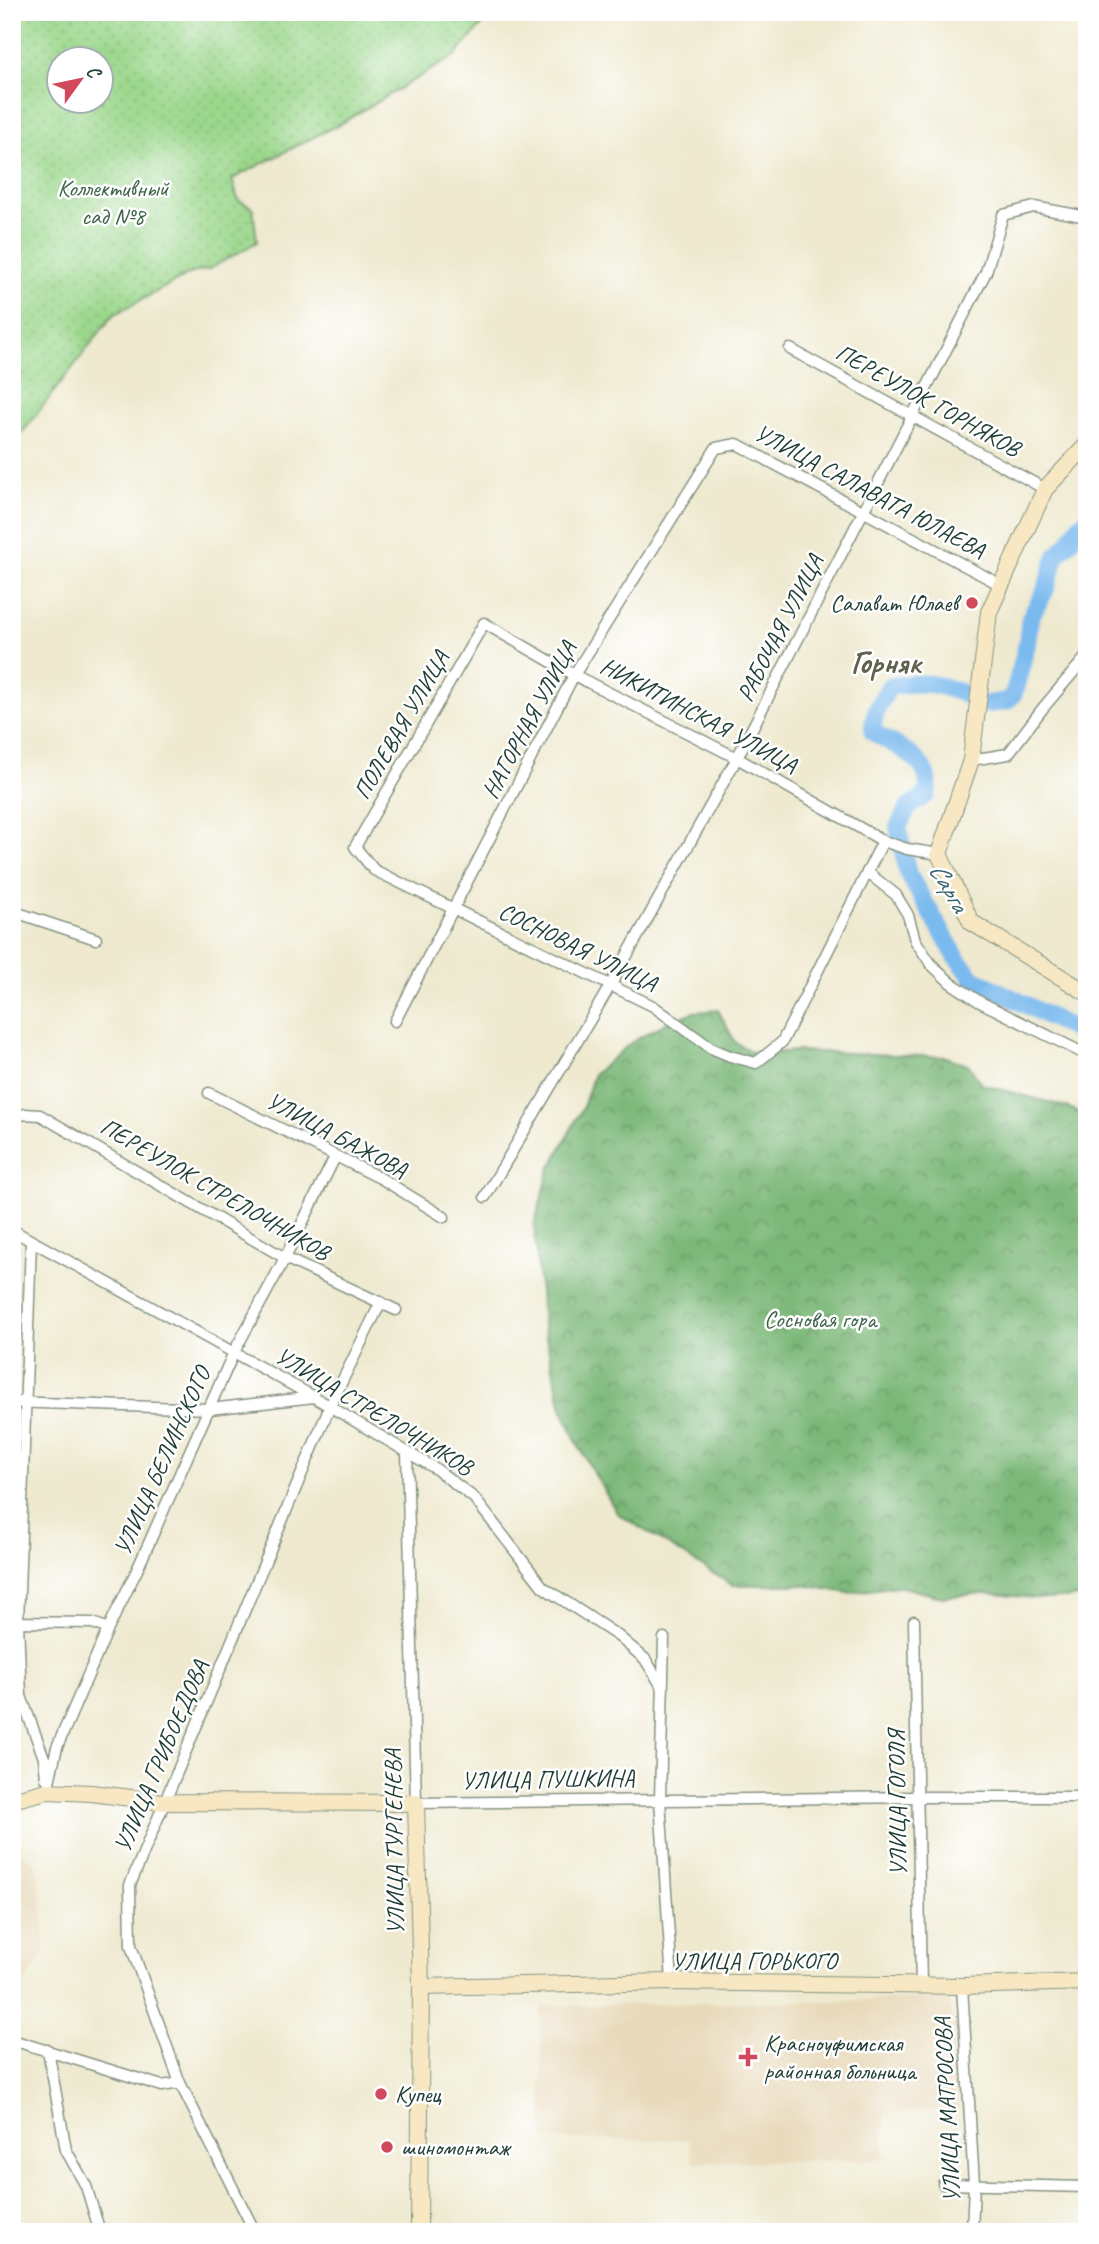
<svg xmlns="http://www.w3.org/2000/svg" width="1099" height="2244" viewBox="0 0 1099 2244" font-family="Caveat,sans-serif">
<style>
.built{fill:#e8d9ba}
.forest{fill:url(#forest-crowns);stroke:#4e7a56;stroke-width:2}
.garden{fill:url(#garden-dots);stroke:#5d8a60;stroke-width:2;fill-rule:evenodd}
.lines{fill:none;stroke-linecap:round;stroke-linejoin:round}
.river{stroke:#7abaee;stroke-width:18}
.street-casing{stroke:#869382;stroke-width:13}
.secondary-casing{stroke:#869382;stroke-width:18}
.street{stroke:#fff;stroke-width:10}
.secondary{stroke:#f7e8c3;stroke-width:16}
.poi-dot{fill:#d1495b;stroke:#fff;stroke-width:2.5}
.labels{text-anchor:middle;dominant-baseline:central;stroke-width:5;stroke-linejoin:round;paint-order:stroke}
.park-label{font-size:24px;fill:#3e644a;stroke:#fff}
.street-label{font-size:24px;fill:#1f3d34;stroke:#fff}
.poi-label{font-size:24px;fill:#1f3d34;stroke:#fff;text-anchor:start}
.water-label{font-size:26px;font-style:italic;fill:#3a626c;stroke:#fff}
.district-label{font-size:32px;font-weight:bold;fill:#60614c;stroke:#fff}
</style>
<defs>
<pattern id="forest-crowns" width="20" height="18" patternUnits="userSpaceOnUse" patternTransform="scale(1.75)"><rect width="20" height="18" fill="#7cb878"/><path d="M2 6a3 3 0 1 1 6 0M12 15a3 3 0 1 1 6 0" fill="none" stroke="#659763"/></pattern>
<pattern id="garden-dots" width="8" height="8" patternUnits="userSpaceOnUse" patternTransform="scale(1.75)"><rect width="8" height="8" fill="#9bd78c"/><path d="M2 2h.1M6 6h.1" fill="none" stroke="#85b979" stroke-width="1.8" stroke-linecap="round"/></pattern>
</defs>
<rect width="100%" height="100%" fill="#fff"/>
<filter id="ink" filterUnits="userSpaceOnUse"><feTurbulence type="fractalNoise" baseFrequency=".0143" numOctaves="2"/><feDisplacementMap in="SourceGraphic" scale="14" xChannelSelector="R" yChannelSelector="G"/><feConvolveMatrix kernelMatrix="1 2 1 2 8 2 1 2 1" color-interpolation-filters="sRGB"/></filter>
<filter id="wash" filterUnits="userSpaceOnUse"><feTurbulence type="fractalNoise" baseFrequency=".00686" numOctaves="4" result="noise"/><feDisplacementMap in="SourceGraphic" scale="28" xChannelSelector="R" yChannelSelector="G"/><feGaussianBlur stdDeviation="1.57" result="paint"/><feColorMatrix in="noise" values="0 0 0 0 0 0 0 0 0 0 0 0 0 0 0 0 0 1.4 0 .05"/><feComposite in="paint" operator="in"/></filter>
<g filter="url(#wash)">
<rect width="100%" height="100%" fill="#eee9cf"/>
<g class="built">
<path d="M12 1830 24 1855 38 1865 46 1950 24 1983H12Z"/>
<path d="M950 1999 958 2109 885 2114 884 2160 693 2162 689 2139 543 2140 540 2006Z"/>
</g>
<path class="forest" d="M718 1010 735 1042 755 1054 796 1051 946 1057 969 1065 981 1084 1066 1107 1087 1116V1596L1048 1599 984 1593 942 1597 897 1586 848 1593 805 1585H732L617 1513 577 1443 562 1408 543 1324 534 1225 550 1169 583 1107 594 1074 632 1042 666 1023 694 1012Z"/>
<path class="garden" d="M12 12H493L456 55 343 122 232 179 238 200 253 208 257 242 209 269 191 273 113 315 12 446ZM60 60H102V102H60Z"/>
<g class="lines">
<g class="river">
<path d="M969 696C937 683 922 680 889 687 880 702 872 715 873 732 897 748 934 759 927 794L909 807 898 827 908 874 957 958 973 978 1087 1036"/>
<path d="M988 704 1007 701 1014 693 1027 644 1030 618 1045 591 1057 555 1069 543 1080 525 1087 520"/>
</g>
</g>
</g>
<g filter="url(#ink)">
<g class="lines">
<g class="street-casing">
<g id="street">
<path d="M790 349 1045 489"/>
<path d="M971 760 1008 754 1043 708 1087 656"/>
<path d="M883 841 782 1042 756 1063 730 1056 711 1048 653 1006 374 870 355 847 484 623 574 675 737 758 883 841 907 849 939 854"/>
<path d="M867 872 896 895 908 915 915 940 931 964 951 983 980 1002 1087 1055"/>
<path d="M12 911 96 939"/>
<path d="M395 1021 574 675 716 448 737 444 1001 585"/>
<path d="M209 1093 382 1179 444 1217"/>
<path d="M12 1118 25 1114 40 1115 285 1258 396 1310"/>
<path d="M485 1197 610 986 737 758 986 272 1003 215 1034 207 1087 217"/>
<path d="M12 1230 314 1397 436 1469 474 1498 543 1587 618 1636 645 1659 663 1688"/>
<path d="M31 1241 18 1622 21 1696 44 1758 46 1778"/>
<path d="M12 1402 210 1409 314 1397"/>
<path d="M407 1452 416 1803 918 1797H1087"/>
<path d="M914 1621 921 1985"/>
<path d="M13 1622 93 1623 108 1629"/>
<path d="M664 1638 660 1800 672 1982"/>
<path d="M47 1791 57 1747 108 1629 137 1570 234 1352 285 1258 335 1157"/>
<path d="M962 1986 974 2184 972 2232"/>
<path d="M12 2040 162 2086 180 2083"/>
<path d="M48 2050 66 2150 86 2186 100 2232"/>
<path d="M943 2184 1087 2187"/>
<path d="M255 2232 180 2083 131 1946 130 1885 330 1406 381 1302"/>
</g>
</g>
<g class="secondary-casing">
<g id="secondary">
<path d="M1087 445 1045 489 989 612 971 760 939 854 971 922 1087 993"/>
<path d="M12 1800 47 1791 91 1793 164 1802 416 1803 421 1987 419 2232"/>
<path d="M421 1987 672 1982 962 1986 1087 1982"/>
</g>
</g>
<use href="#street" class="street"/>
<use href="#secondary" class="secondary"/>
</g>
</g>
<g class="poi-dot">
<circle cx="972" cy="603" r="7"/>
<path d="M744.5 2046.5h7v7h7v7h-7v7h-7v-7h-7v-7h7z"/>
<circle cx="381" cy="2094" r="7"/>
<circle cx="387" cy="2147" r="7"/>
</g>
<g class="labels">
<g class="park-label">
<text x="113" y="188">Коллективный<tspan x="113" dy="28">сад №8</tspan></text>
<text x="820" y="1319">Сосновая гора</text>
</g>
<g class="street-label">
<text transform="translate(928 400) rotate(29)">ПЕРЕУЛОК ГОРНЯКОВ</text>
<text transform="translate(870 491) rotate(28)">УЛИЦА САЛАВАТА ЮЛАЕВА</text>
<text transform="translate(780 628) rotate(-63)">РАБОЧАЯ УЛИЦА</text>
<text transform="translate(699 715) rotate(28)">НИКИТИНСКАЯ УЛИЦА</text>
<text transform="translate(529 720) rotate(-62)">НАГОРНАЯ УЛИЦА</text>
<text transform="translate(401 725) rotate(-60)">ПОЛЕВАЯ УЛИЦА</text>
<text transform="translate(578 947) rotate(26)">СОСНОВАЯ УЛИЦА</text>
<text transform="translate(337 1135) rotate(28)">УЛИЦА БАЖОВА</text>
<text transform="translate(215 1189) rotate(30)">ПЕРЕУЛОК СТРЕЛОЧНИКОВ</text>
<text transform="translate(374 1411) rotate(31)">УЛИЦА СТРЕЛОЧНИКОВ</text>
<text transform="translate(162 1461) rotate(-66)">УЛИЦА БЕЛИНСКОГО</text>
<text transform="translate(161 1756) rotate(-67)">УЛИЦА ГРИБОЕДОВА</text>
<text transform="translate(548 1779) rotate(-1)">УЛИЦА ПУШКИНА</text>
<text transform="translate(897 1803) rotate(-91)">УЛИЦА ГОГОЛЯ</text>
<text transform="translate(394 1842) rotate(-91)">УЛИЦА ТУРГЕНЕВА</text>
<text x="754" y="1961">УЛИЦА ГОРЬКОГО</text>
<text transform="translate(947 2110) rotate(-93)">УЛИЦА МАТРОСОВА</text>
</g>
<g class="poi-label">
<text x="958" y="603" text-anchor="end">Салават Юлаев</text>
<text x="764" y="2043">Красноуфимская<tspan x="764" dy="28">районная больница</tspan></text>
<text x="395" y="2094">Купец</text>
<text x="401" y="2147">шиномонтаж</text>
</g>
<g class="water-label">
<text transform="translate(949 887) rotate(60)">Сарга</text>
</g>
<g class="district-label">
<text x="886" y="662">Горняк</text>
</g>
</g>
<rect width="1099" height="2244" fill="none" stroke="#fff" stroke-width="42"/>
<g transform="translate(80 80) rotate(57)"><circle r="33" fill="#ffffff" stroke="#a5b1ae" stroke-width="2"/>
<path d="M0-5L12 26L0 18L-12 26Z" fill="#d1495b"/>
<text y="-10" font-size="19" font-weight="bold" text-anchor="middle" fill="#1f3d34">С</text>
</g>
</svg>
